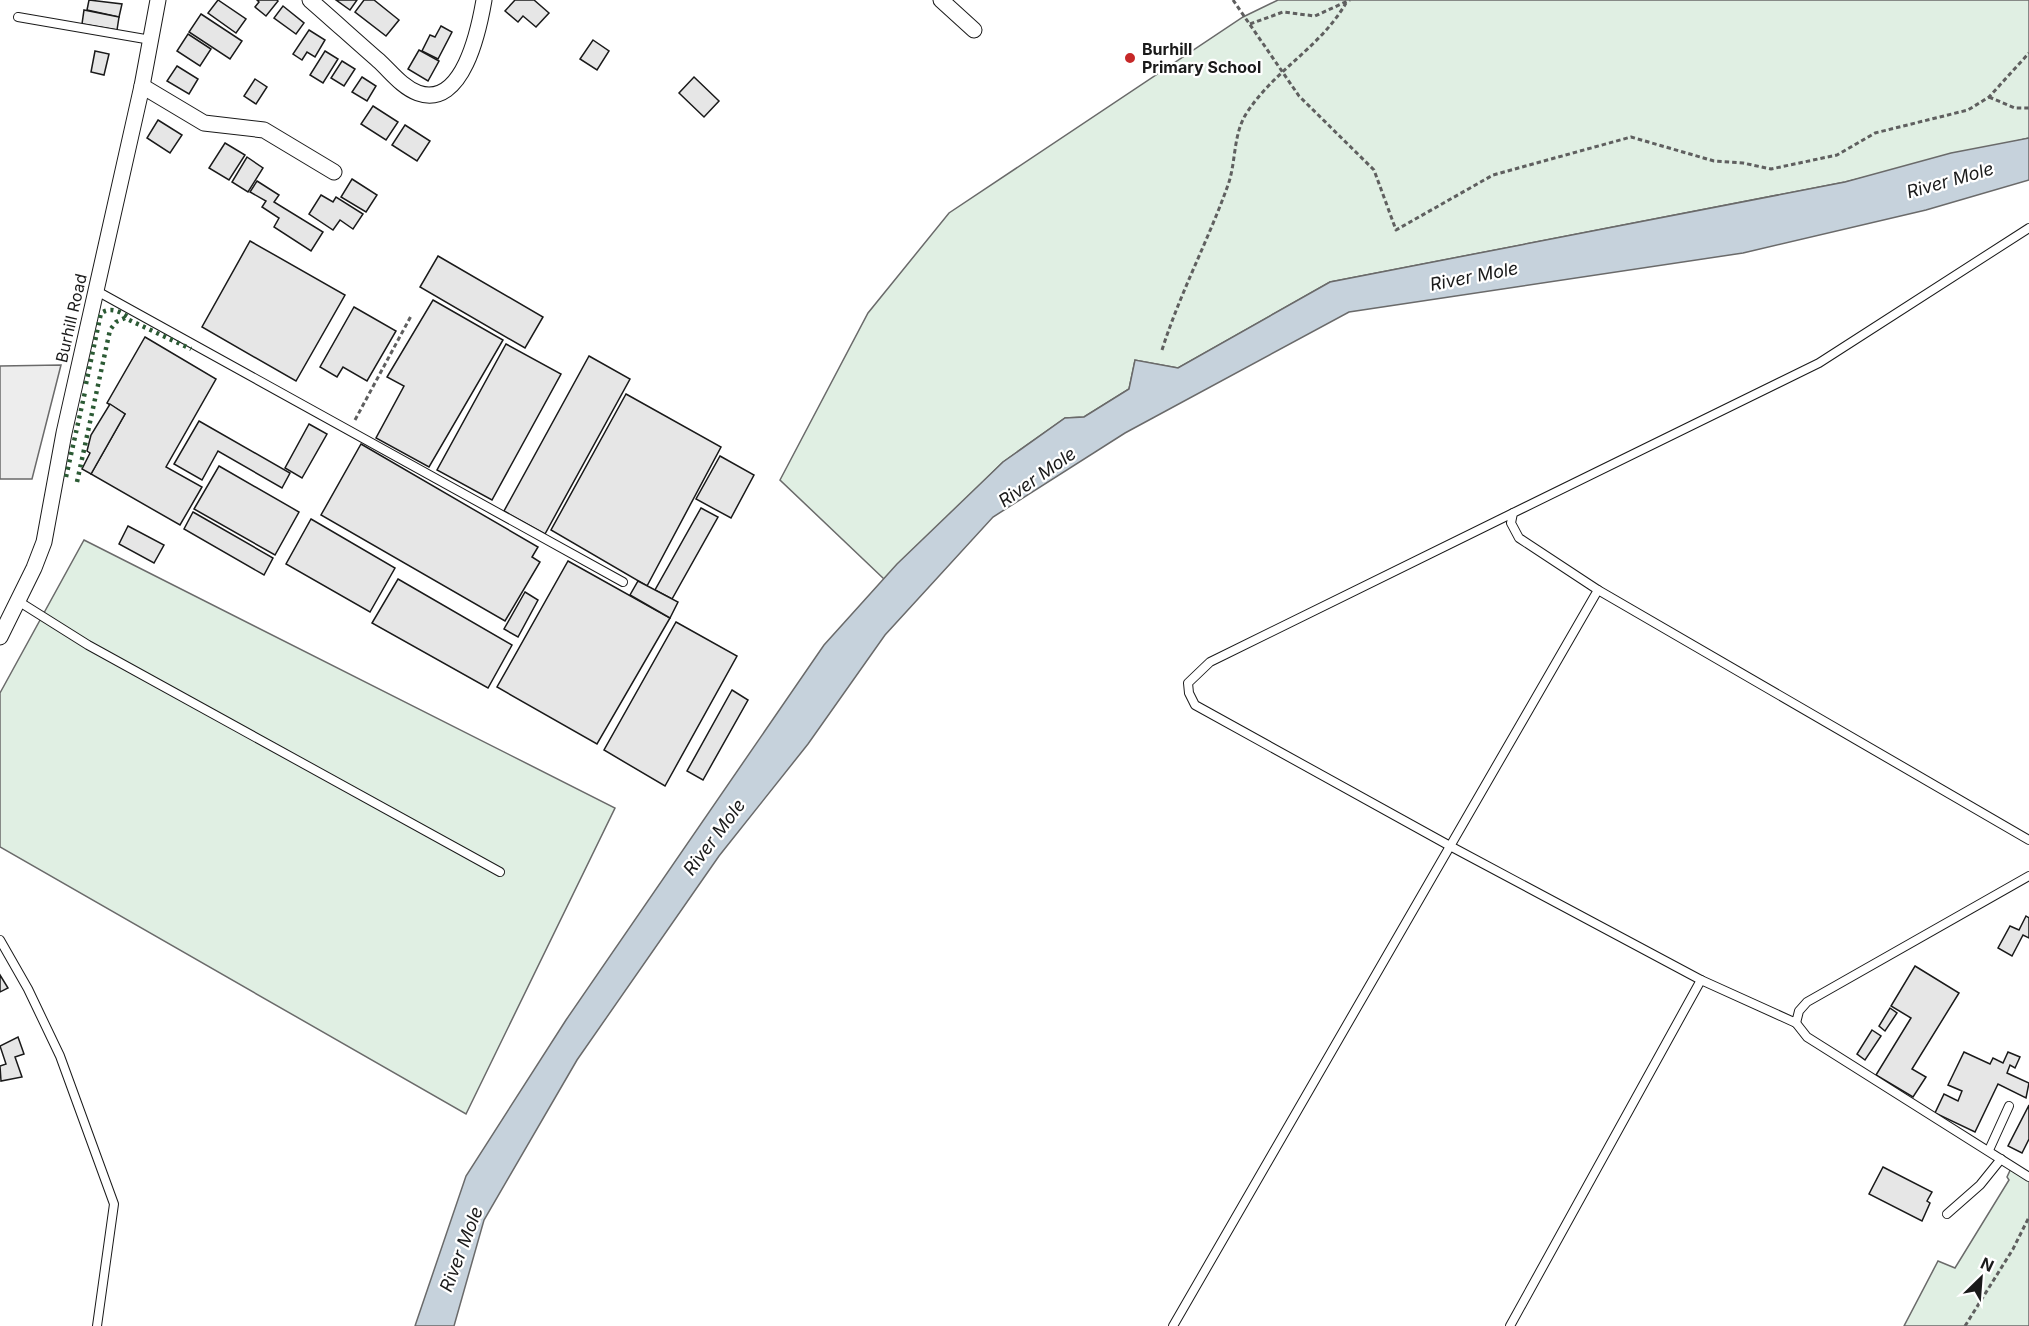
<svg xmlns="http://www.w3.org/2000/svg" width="2029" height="1326" viewBox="0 0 2029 1326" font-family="Inter,sans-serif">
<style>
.green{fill:#e0efe3;stroke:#6a6a6a;stroke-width:1.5}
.parking{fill:#ededed;stroke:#6a6a6a;stroke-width:1.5}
.water{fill:#c6d2dc;stroke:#6a6a6a;stroke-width:1.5}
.building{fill:#e6e6e6;stroke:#1a1a1a;stroke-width:1.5}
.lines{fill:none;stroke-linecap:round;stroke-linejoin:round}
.service-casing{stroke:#1a1a1a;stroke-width:10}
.minor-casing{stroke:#1a1a1a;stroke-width:17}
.path{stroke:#5f5f5f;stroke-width:3;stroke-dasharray:4.5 3;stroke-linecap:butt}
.service{stroke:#fff;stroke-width:8}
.minor{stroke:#fff;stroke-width:15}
.hedge{stroke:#2b5a34;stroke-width:4.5;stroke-dasharray:3 4.5;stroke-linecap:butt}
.poi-dot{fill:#c62828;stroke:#fff;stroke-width:2}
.labels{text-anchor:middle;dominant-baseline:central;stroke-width:4.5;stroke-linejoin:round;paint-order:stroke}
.poi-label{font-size:16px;font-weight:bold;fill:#1a1a1a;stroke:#fff;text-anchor:start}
.street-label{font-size:16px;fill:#1a1a1a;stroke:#fff}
.water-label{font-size:18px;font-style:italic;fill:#1a1a1a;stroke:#fff}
</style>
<rect width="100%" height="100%" fill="#fff"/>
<g class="green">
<path d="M1278 0H2029V138L1845 182 1330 282 1178 368 1135 360 1129 389 1084 417 1065 418 1003 462 884 579 780 480 868 313 949 213 1243 17Z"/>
<path d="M84 540 615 808 466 1114 0 847V693Z"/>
<path d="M2013 1164 2029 1172V1326H1904L1938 1261 1955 1268 2009 1180 2007 1177Z"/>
</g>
<path class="parking" d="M61 365 32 479H0V366Z"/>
<path class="water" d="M2029 138V180L1926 210 1743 253 1349 312 1125 433 993 517 885 635 808 744 719 856 577 1060 484 1220 454 1326H415L466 1176 566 1020 824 645 897 564 1003 462 1065 418 1084 417 1129 389 1135 360 1178 368 1330 282 1845 182 1951 153Z"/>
<g class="building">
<path d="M89 0 122 4 119 17 87 10Z"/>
<path d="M218 0 246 19 236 33 208 13Z"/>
<path d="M257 0H277L278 1 266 16 255 7 259 2Z"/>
<path d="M336 0H357L350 10Z"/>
<path d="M364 0H374L399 20 386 36 355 12Z"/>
<path d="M515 0H534L549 13 536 27 523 16 518 22 505 11Z"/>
<path d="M283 6 304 23 296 34 274 18Z"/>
<path d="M84 10 119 17 117 30 82 24Z"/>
<path d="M201 14 242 41 230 59 189 32Z"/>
<path d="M441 26 452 32 438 59 422 51 430 35 435 37Z"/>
<path d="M309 30 325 40 315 57 307 52 302 60 293 54Z"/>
<path d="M188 34 211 49 200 66 177 51Z"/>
<path d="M593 40 609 51 597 70 580 59Z"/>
<path d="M419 50 439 61 428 81 408 69Z"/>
<path d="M95 51 109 54 104 75 91 72Z"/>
<path d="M325 51 338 59 323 83 310 75Z"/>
<path d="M342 61 355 69 344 86 331 78Z"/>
<path d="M177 66 198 79 189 94 167 81Z"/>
<path d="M362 77 376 86 367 101 352 92Z"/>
<path d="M694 77 719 101 704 117 679 93Z"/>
<path d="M255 79 267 87 256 104 244 96Z"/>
<path d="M373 106 398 122 386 140 361 124Z"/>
<path d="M158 120 182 135 170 153 147 138Z"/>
<path d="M405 125 430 141 417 161 392 145Z"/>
<path d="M225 143 245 155 229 180 209 168Z"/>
<path d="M247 157 263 168 248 192 232 182Z"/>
<path d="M352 179 377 195 366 212 341 197Z"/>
<path d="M257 181 279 195 274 202 323 232 311 251 274 227 279 218 262 207 266 201 250 192Z"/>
<path d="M321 195 333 202 336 197 363 214 353 229 340 220 333 230 309 214Z"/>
<path d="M250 241 345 295 296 381 202 327Z"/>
<path d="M438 256 543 317 525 348 420 287Z"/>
<path d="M433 300 503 340 429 467 376 438 404 386 387 377Z"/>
<path d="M354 307 396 331 367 381 343 367 337 377 320 367Z"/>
<path d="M145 337 216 379 166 467 202 487 180 525 91 474 125 414 107 403Z"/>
<path d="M506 344 561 374 492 500 437 470Z"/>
<path d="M589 356 630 379 545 534 504 511Z"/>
<path d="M626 394 721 447 647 586 551 530Z"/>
<path d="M110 404 125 414 91 474 82 469 90 453 87 451 91 435Z"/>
<path d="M199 421 290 473 282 488 218 451 202 480 174 464Z"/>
<path d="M309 424 327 434 302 478 285 468Z"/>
<path d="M361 444 538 547 532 557 540 562 505 621 321 515Z"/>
<path d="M720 456 754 475 731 518 696 499Z"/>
<path d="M219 466 299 512 275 555 194 509Z"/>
<path d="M701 508 718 517 672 599 655 590Z"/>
<path d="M193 512 273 558 264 575 184 529Z"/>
<path d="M311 519 395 568 370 612 286 564Z"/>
<path d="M128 526 164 545 154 563 119 544Z"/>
<path d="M568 561 670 618 597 744 497 687Z"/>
<path d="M398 579 512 645 488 688 372 623Z"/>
<path d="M638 581 678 602 670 618 630 595Z"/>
<path d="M525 592 538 600 518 637 504 629Z"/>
<path d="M676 622 737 656 665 786 604 750Z"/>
<path d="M732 690 748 700 703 780 687 771Z"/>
<path d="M2026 916 2029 918V938L2023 935 2012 956 1998 948 2010 926 2019 930Z"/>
<path d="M1915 966 1959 993 1912 1069 1926 1077 1913 1097 1876 1075 1911 1018 1891 1006Z"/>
<path d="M0 975 8 988 0 992Z"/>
<path d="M1890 1008 1897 1013 1885 1031 1879 1026Z"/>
<path d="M1872 1030 1881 1036 1865 1060 1857 1054Z"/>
<path d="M18 1037 24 1054 15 1057 22 1077 1 1081 0 1066 6 1064 0 1046Z"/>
<path d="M1964 1052 1990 1064 1993 1058 2003 1063 2008 1052 2020 1057 2015 1068 2010 1065 2007 1073 2029 1083 2026 1098 1998 1084 1975 1132 1935 1113 1944 1094 1958 1101 1962 1091 1948 1085Z"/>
<path d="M2029 1105V1139L2022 1153 2008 1146Z"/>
<path d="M1883 1167 1932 1192 1927 1201 1930 1203 1922 1221 1869 1194Z"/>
</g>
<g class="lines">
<g class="service-casing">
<g id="service">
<path d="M18 17 151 40"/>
<path d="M95 290 623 582"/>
<path d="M1513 513 1210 662 1188 683 1189 693 1195 705 1450 846 1701 980 1796 1023 1799 1011 1807 1002 2029 876"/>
<path d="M1598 590 2029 840"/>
<path d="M18 601 88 645 500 872"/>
<path d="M0 940 28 989 60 1056 114 1204 97 1326"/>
<path d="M1796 1023 1807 1037 2029 1177"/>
<path d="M1989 1150 2009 1106"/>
<path d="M1947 1214 1980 1185 2001 1159"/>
<path d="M1173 1326 1598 590 1519 538 1511 523 1513 513 1819 363 2029 228"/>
<path d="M1510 1326 1701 980"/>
</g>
</g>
<g class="minor-casing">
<g id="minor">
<path d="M310 0C333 20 356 41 379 61 391 72 402 87 418 93 463 109 479 29 484 0"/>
<path d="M941 0 974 30"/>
<path d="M142 86 204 123 264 130 334 172"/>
<path d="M0 637 34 568 44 542 64 433 142 86 158 0"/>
</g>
</g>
<g class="path">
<path d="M1233 0 1299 96 1374 170 1396 230 1493 175 1631 137 1714 161 1743 163 1771 169 1837 155 1875 133 1968 110 1989 97 2029 53"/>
<path d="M1250 24 1283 12 1315 16 1350 0"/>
<path d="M1989 97 2015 108H2029"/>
<path d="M1162 350C1180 293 1208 241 1228 185 1236 163 1233 135 1246 114 1274 70 1320 48 1346 3"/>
<path d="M355 420 411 316"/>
<path d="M1965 1326 2013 1249 2029 1217"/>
</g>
<use href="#service" class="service"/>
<use href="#minor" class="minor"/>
<g class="hedge">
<path d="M86 384 101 313C111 307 119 311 128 317"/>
<path d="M66 477 85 392"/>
<path d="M77 482 110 330 116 322 125 318 191 349"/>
</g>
</g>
<circle class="poi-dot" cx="1130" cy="58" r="6"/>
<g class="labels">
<g class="poi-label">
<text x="1142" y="49">Burhill<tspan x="1142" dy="18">Primary School</tspan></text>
</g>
<g class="street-label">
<text transform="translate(71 318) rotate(-77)">Burhill Road</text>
</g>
<g class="water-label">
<text transform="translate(1950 180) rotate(-16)">River Mole</text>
<text transform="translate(1474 276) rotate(-11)">River Mole</text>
<text transform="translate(1037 477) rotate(-35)">River Mole</text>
<text transform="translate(714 837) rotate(-53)">River Mole</text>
<text transform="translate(461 1249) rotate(-69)">River Mole</text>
</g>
</g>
<g transform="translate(1981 1278) rotate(25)" stroke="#ffffff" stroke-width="4.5" paint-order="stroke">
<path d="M0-4.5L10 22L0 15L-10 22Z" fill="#1a1a1a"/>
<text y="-9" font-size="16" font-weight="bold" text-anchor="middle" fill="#1a1a1a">N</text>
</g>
</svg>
